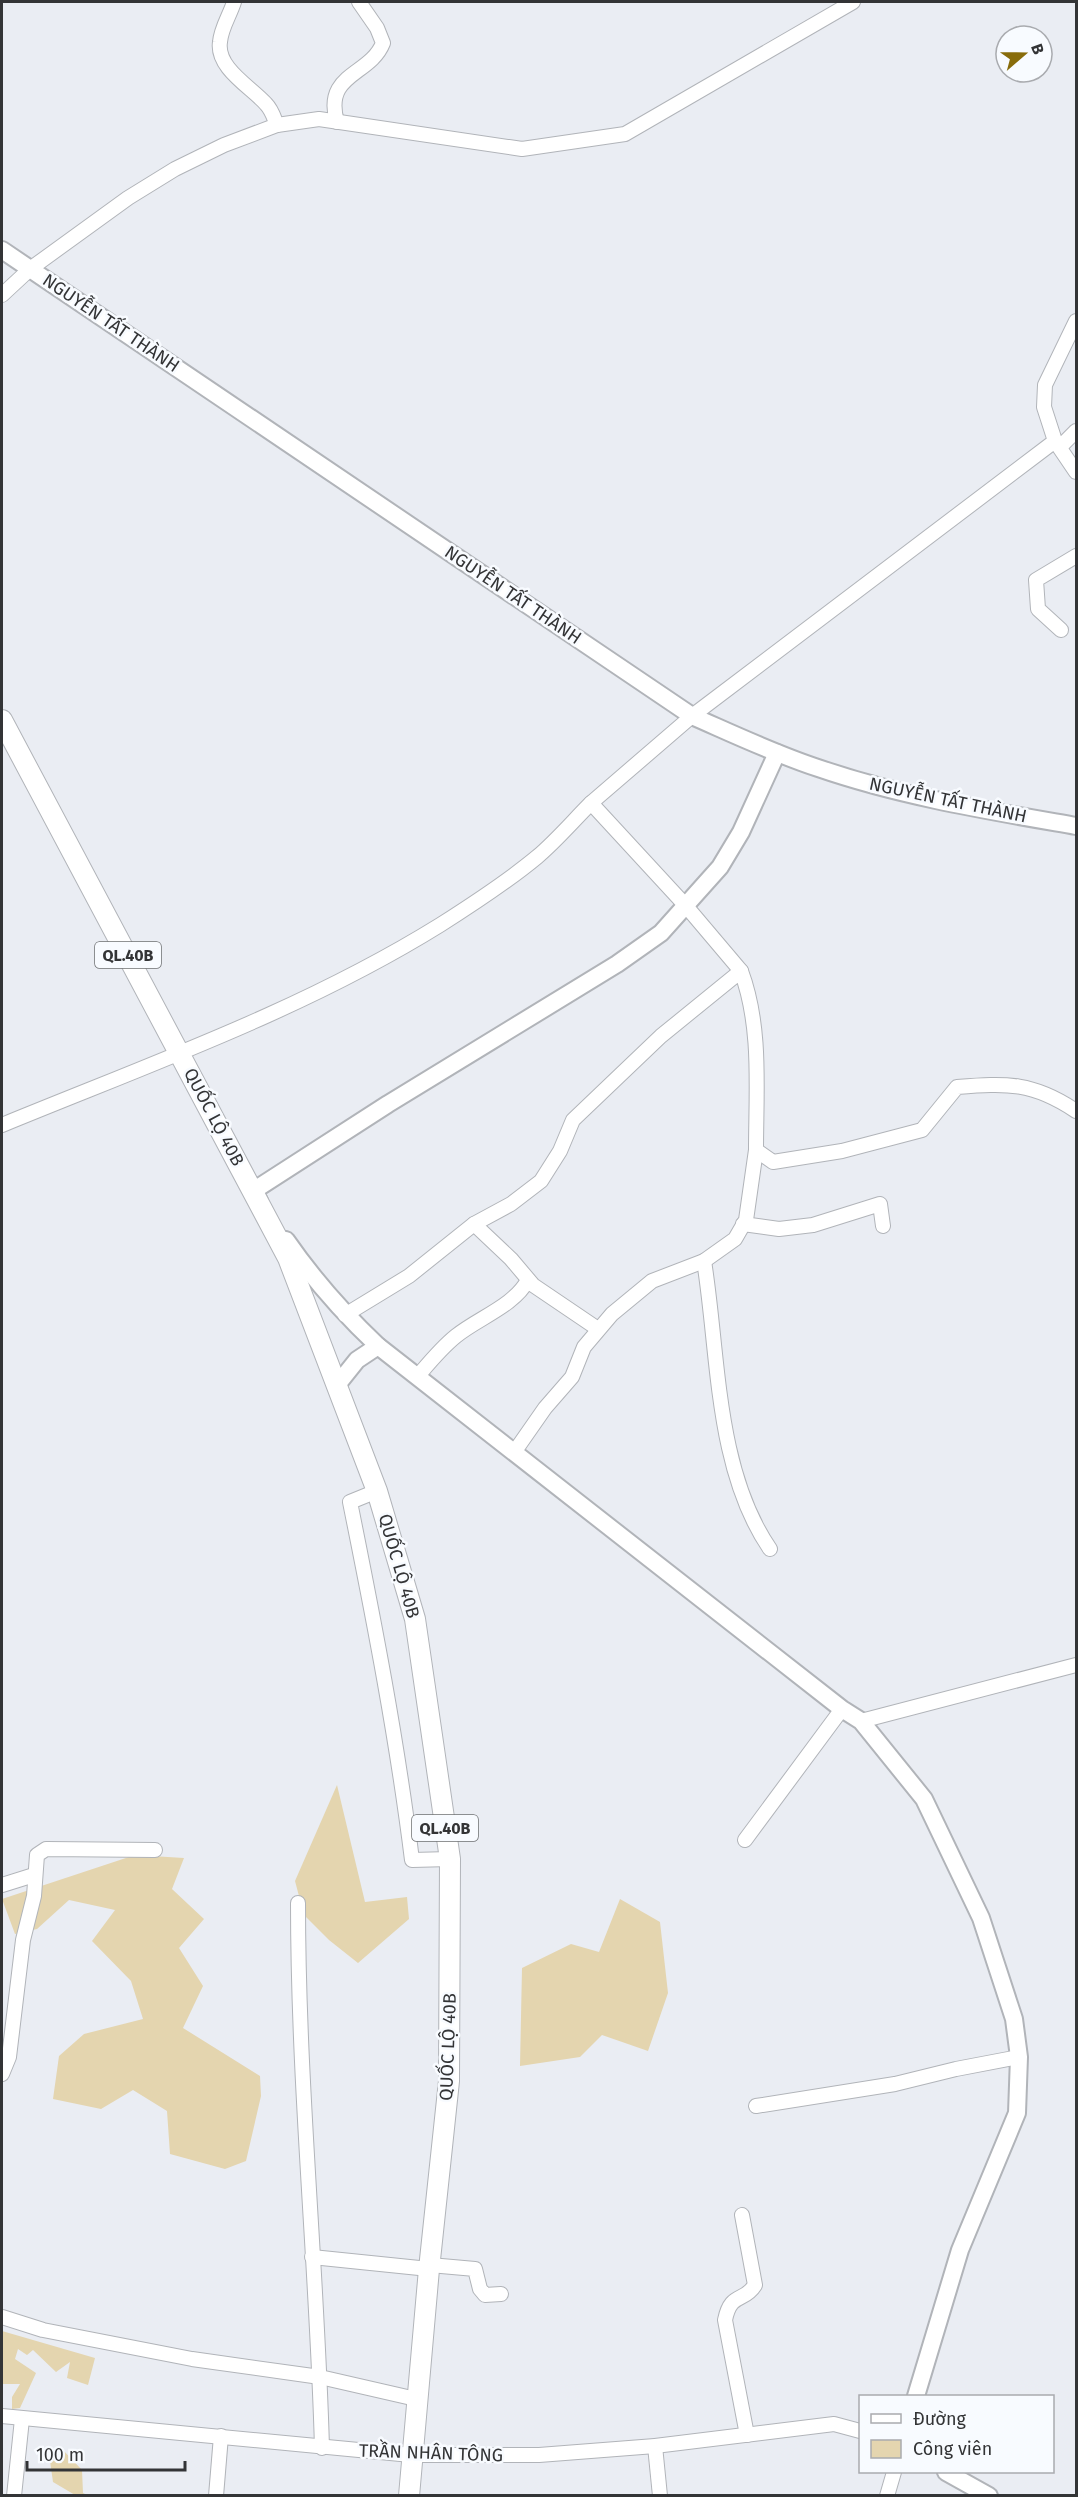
<svg xmlns="http://www.w3.org/2000/svg" width="1078" height="2497" viewBox="0 0 1078 2497" font-family="'Fira Sans',sans-serif">
<style>
.green{fill:#e4d5af}
.lines{fill:none;stroke-linecap:round;stroke-linejoin:round}
.minor-casing{stroke:#b1b4b9;stroke-width:16}
.major-casing{stroke:#b1b4b9;stroke-width:20}
.highway-casing{stroke:#b1b4b9;stroke-width:22}
.minor{stroke:#fff;stroke-width:14}
.major{stroke:#fff;stroke-width:16}
.highway{stroke:#fff;stroke-width:20}
.labels{text-anchor:middle;dominant-baseline:central;stroke-width:5;stroke-linejoin:round;paint-order:stroke}
.shield{fill:#f8fbff;stroke:#6e7072;stroke-width:1.5}
.shield-label{font-size:16px;font-weight:bold;fill:#333436}
.street-label{font-size:18px;fill:#333436;stroke:#f8fbff}
</style>
<rect width="100%" height="100%" fill="#eaedf3"/>
<g class="green">
<path d="M337 1785 365 1902 407 1897 409 1919 358 1963 329 1940 304 1915 295 1881Z"/>
<path d="M135 1855 184 1858 172 1889 204 1919 179 1948 203 1986 183 2028 260 2076 261 2096 246 2161 225 2169 170 2154 167 2111 133 2090 101 2109 53 2099 59 2056 84 2034 143 2019 131 1981 92 1941 115 1910 69 1900 37 1929 15 1934 2 1899Z"/>
<path d="M620 1899 660 1922 668 1993 648 2051 602 2035 580 2057 520 2066 522 1968 571 1944 599 1952Z"/>
<path d="M2 2331 95 2358 88 2385 67 2378 70 2362 56 2372 33 2350 27 2355 18 2349 15 2359 36 2373 20 2408 12 2409V2397L20 2384H2Z"/>
<path d="M62 2449 82 2470 83 2493 87 2495H75L53 2482 50 2461Z"/>
</g>
<g class="lines">
<g class="minor-casing">
<g id="minor">
<path d="M234 2C230 15 221 28 220 42 216 68 251 87 266 104 272 110 274 118 277 125"/>
<path d="M337 122C323 73 370 76 383 43L377 28 359 2"/>
<path d="M2 295 30 269 128 198 175 169 224 145 277 125 319 119 522 149 625 134 853 2"/>
<path d="M1055 441 1076 472"/>
<path d="M1060 447 1076 431"/>
<path d="M1061 630 1038 609 1036 580 1076 556"/>
<path d="M741 971 686 906 591 803 692 716 1055 441 1044 407 1045 385 1076 321"/>
<path d="M2 1125C150 1064 303 1010 440 925 473 904 507 882 537 857 556 841 573 821 591 803"/>
<path d="M474 1224 511 1259 533 1285 598 1329"/>
<path d="M743 1224 779 1229 813 1225 880 1204 883 1226"/>
<path d="M704 1261C719 1354 715 1469 770 1549"/>
<path d="M345 1315 409 1276 474 1224 511 1204 541 1181 560 1151 573 1120 661 1036 741 971C762 1027 756 1091 756 1150L773 1162 842 1151 922 1130 957 1087C1007 1083 1033 1082 1076 1111"/>
<path d="M417 1377C429 1363 441 1348 456 1336 478 1318 514 1306 528 1280"/>
<path d="M515 1451 545 1408 572 1377 584 1347 612 1314 652 1281 704 1261 735 1239 746 1220 756 1150"/>
<path d="M377 1491 350 1502C374 1621 397 1739 412 1860L450 1859"/>
<path d="M861 1721 1076 1665"/>
<path d="M745 1840 842 1709"/>
<path d="M2 1885 34 1875"/>
<path d="M298 1903C298 2085 317 2266 322 2448"/>
<path d="M2 2074 9 2057 23 1940 34 1896 37 1855 46 1849 155 1850"/>
<path d="M756 2106 895 2084 956 2069 1019 2057"/>
<path d="M742 2215 755 2285C744 2303 731 2291 725 2320L747 2435"/>
<path d="M312 2257 429 2269"/>
<path d="M430 2265 475 2269 480 2289 485 2295 501 2294"/>
<path d="M2 2317 43 2330 192 2359 320 2377 416 2399"/>
<path d="M2 2416 411 2455H539L655 2446 834 2424 860 2431"/>
<path d="M655 2446 660 2496"/>
<path d="M14 2496 22 2419"/>
<path d="M216 2496 221 2436"/>
<path d="M887 2496 894 2472"/>
</g>
</g>
<g class="major-casing">
<g id="major">
<path d="M2 250 692 716C733 734 775 754 818 768 902 797 990 811 1076 826"/>
<path d="M259 1201 253 1191 388 1104 617 964 661 933 720 867 741 832 777 753"/>
<path d="M286 1240C313 1279 343 1313 378 1346L842 1709 861 1721 924 1799 981 1918 1014 2019 1019 2057 1017 2113 960 2250 916 2396"/>
<path d="M337 1385 357 1360 378 1346"/>
<path d="M946 2472 989 2496"/>
</g>
</g>
<g class="highway-casing">
<path id="highway" d="M2 720 288 1258 377 1491 415 1619 450 1859 449 2081 429 2269 409 2496"/>
</g>
<use href="#minor" class="minor"/>
<use href="#major" class="major"/>
<use href="#highway" class="highway"/>
</g>
<g class="labels">
<g class="shield">
<rect x="95" y="942" width="66" height="26" rx="4.5"/>
<rect x="412" y="1815" width="66" height="26" rx="4.5"/>
</g>
<g class="shield-label">
<text x="128" y="955">QL.40B</text>
<text x="445" y="1828">QL.40B</text>
</g>
<g class="street-label">
<text transform="translate(111 323) rotate(34)">NGUYỄN TẤT THÀNH</text>
<text transform="translate(513 595) rotate(34)">NGUYỄN TẤT THÀNH</text>
<text transform="translate(948 800) rotate(12)">NGUYỄN TẤT THÀNH</text>
<text transform="translate(214 1117) rotate(62)">QUỐC LỘ 40B</text>
<text transform="translate(399 1566) rotate(74)">QUỐC LỘ 40B</text>
<text transform="translate(448 2047) rotate(-88)">QUỐC LỘ 40B</text>
<text transform="translate(431 2453) rotate(2)">TRẦN NHÂN TÔNG</text>
</g>
</g>
<rect width="1078" height="2497" fill="none" stroke="#333436" stroke-width="6"/>
<rect x="859" y="2395" width="195" height="78" fill="#f8fbff" stroke="#a9abaf" stroke-width="1.5"/>
<rect x="871" y="2414" width="30" height="9" fill="#ffffff" stroke="#a9abaf" stroke-width="1.5"/>
<text x="913" y="2425" font-size="18" fill="#333436">Đường</text>
<rect x="871" y="2440" width="30" height="18" fill="#e4d5af" stroke="#a9abaf" stroke-width="1.5"/>
<text x="913" y="2455" font-size="18" fill="#333436">Công viên</text>
<g transform="translate(1024 54) rotate(70)"><circle r="28" fill="#f8fbff" stroke="#a9abaf" stroke-width="1.5"/>
<path d="M0-4.5L10 22L0 15L-10 22Z" fill="#886c0b"/>
<text y="-9" font-size="16" font-weight="bold" text-anchor="middle" fill="#333436">B</text>
</g>
<path d="M27 2461v9h158v-9" fill="none" stroke="#333436" stroke-width="3"/>
<text x="36" y="2461" font-size="18" fill="#333436" stroke="#f8fbff" stroke-width="4.5" paint-order="stroke">100 m</text>
</svg>
